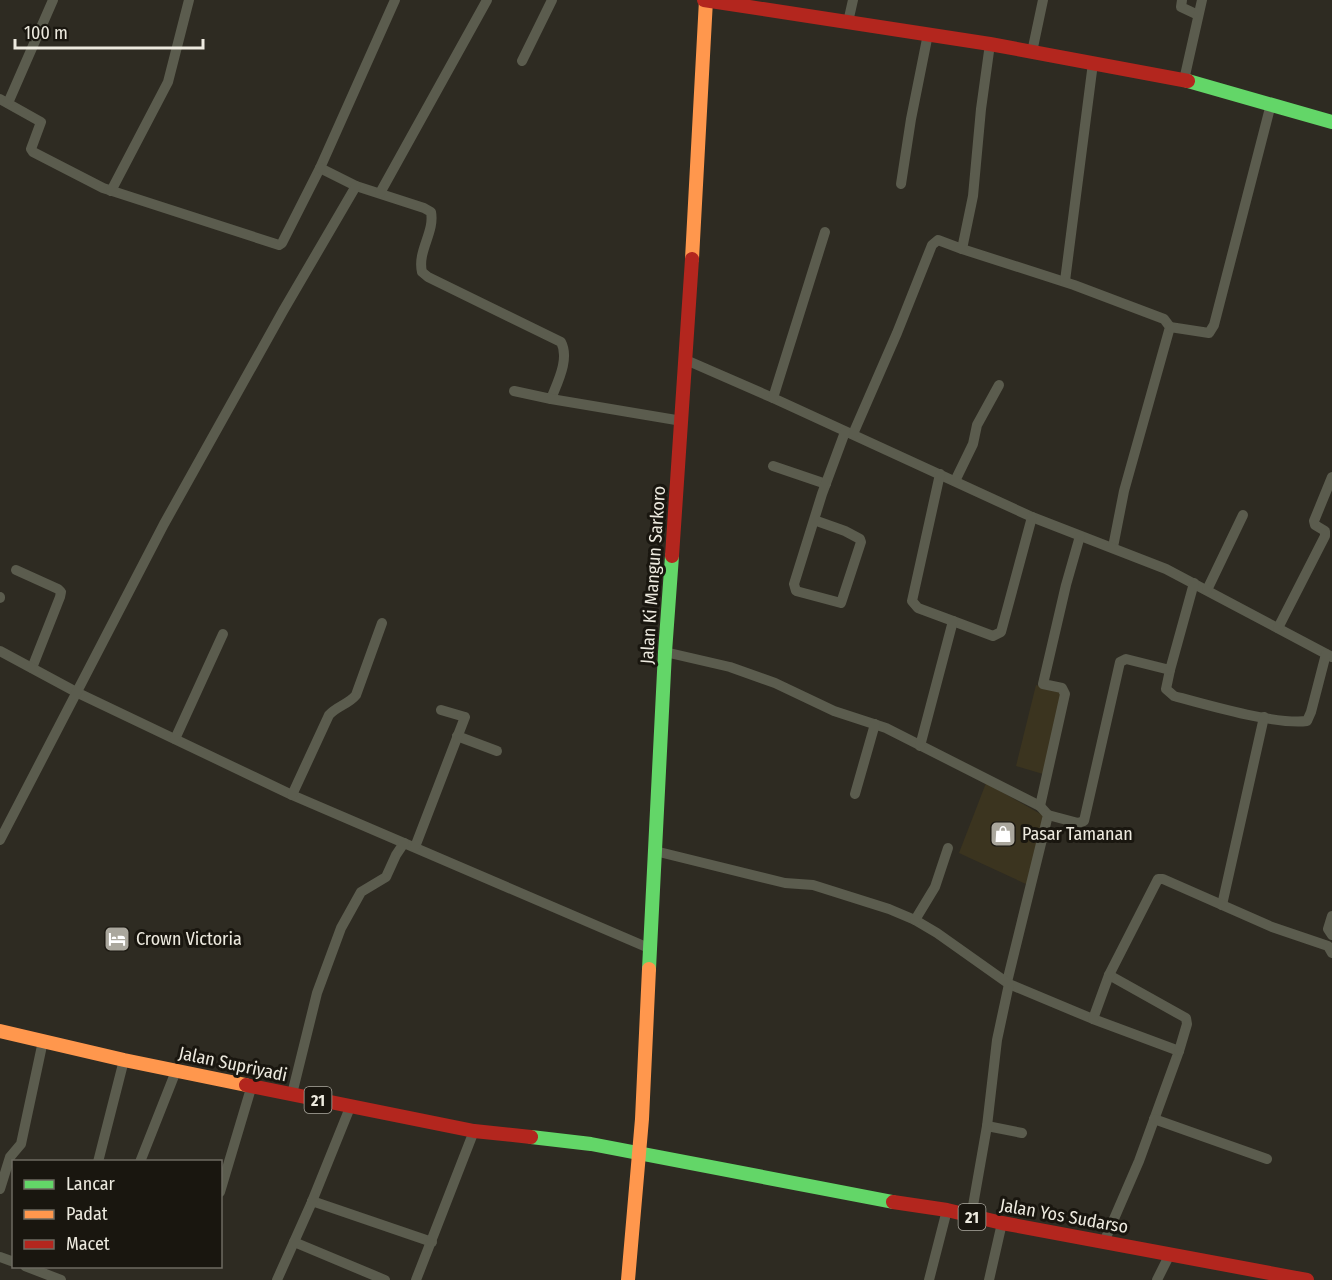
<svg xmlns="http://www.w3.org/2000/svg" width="1332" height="1280" viewBox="0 0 1332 1280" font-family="'Fira Sans Condensed',sans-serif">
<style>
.built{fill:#3b341f}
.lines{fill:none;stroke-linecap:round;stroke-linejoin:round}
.street{stroke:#5b5c4e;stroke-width:10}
.fast{stroke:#63d668;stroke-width:14}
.slow{stroke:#ff974d;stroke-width:14}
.jam{stroke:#b3261e;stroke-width:14}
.labels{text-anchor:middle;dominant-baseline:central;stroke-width:6;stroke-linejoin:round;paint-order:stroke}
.shield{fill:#19160f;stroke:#adaaa1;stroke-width:1.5}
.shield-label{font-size:16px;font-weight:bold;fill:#edeadf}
.street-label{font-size:18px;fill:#edeadf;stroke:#19160f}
.poi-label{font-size:18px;fill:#edeadf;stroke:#19160f;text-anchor:start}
</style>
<rect width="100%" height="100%" fill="#2e2b22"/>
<g class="built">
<path d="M1036 685 1063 692 1043 774 1016 766Z"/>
<path d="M986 783 1044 816 1028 885 959 853Z"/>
</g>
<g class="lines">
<g class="street">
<path d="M1182 0 1181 7 1198 15"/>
<path d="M848 22 853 0"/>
<path d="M1032 52 1043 0"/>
<path d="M522 61 552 0"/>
<path d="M1184 80 1202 0"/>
<path d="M0 99 41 122 31 149 33 152 103 188 279 245 282 243 320 168 395 0"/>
<path d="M8 103 53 0"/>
<path d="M320 168 356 186 424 208 431 212C435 232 417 251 422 272L428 277 561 342C570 359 557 383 551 399"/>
<path d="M901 184 911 119 928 34"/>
<path d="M111 191 168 82 189 0"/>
<path d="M380 193 487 0"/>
<path d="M962 249 1074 285 1164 319 1170 327 1124 491 1113 547"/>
<path d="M1065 281 1093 63"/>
<path d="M1170 327 1209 333 1214 325 1271 104"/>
<path d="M686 360 773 398 1032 517 1166 569 1332 657"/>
<path d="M514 391 551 399 682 421"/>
<path d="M773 398 825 232"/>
<path d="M853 434 897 333 932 245 938 240 962 249 973 196 981 109 990 44"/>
<path d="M773 466 826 484"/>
<path d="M955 481 973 444 977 425 999 385"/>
<path d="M814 520 845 531 860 539 861 542 841 603 796 591 794 584 822 494 845 432"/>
<path d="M16 570 58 589 61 592 60 597 32 668"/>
<path d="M1207 590 1243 515"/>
<path d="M0 598V597"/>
<path d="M953 621 993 636 1001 632 1032 517"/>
<path d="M1278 628 1325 536V531L1315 525 1314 521 1332 477"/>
<path d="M0 651 78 693 292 795 651 949"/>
<path d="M665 652 730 667 775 683 834 711 886 728 1040 806 1048 815 1007 982"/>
<path d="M1170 670 1166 689 1174 696C1207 705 1276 725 1307 721L1311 712 1326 654"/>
<path d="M457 736 497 751"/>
<path d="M175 739 223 634"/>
<path d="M920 746 953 621 918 608 912 601 940 474"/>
<path d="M855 794 875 724"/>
<path d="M292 795 329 715C337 706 349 704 356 695L382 623"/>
<path d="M1040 806 1065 694 1062 688 1043 684 1066 585 1080 536"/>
<path d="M1048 815 1078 823 1084 821 1120 662 1126 659 1170 670 1194 583"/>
<path d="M0 840 164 524 283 311 356 186"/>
<path d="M415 847 465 717 441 710"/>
<path d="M655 851 785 883 813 885 889 909 915 920 937 933 1009 984 1093 1019 1179 1051 1139 1161 1104 1242"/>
<path d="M1222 905 1264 717"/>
<path d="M1332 916 1328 929 1332 935"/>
<path d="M915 920 935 887 948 848"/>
<path d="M1109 975 1186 1018 1187 1024 1179 1051"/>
<path d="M1093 1019 1109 975 1158 879H1163L1272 927 1328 946 1332 953"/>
<path d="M292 1094 317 993 341 928 361 892 386 877 396 855 404 843"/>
<path d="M1154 1119 1267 1159"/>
<path d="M987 1126 1022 1133"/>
<path d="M98 1162 124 1060"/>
<path d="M140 1162 176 1071"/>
<path d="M0 1189 10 1157 21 1144 43 1041"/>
<path d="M220 1192 252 1085"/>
<path d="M312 1201 432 1242"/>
<path d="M971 1217 987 1126 997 1040 1009 984"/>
<path d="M294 1242 385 1280"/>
<path d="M0 1257 14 1262"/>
<path d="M25 1266 61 1280"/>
<path d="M277 1280 311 1204 351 1105"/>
<path d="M416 1280 474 1131"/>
<path d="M929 1280 947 1210"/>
<path d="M989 1280 1002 1223"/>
<path d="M1157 1280 1170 1254"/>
</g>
<g class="fast">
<path d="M1188 81 1332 122"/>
<path d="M649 969 665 652 672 556"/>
<path d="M531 1137 591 1144 893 1202"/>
</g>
<g class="slow">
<path d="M692 259 706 0"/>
<path d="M0 1031 124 1060 246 1085"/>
<path d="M628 1280 642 1119 649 969"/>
</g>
<g class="jam">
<path d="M704 0 990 44 1188 81"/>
<path d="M672 556 692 259"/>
<path d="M246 1085 474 1131 531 1137"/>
<path d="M893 1202 947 1210 1002 1223 1307 1280"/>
</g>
</g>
<defs>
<g id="shop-square" transform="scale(1.35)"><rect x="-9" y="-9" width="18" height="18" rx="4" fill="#aaa79d" stroke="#19160f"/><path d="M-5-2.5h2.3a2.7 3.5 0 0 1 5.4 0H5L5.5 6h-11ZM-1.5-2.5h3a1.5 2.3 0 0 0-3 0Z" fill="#fff"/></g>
<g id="hotel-square" transform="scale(1.35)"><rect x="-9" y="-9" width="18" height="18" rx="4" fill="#aaa79d" stroke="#19160f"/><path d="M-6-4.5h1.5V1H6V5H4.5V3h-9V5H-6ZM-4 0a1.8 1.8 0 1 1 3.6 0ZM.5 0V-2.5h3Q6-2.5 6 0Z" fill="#fff"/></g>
</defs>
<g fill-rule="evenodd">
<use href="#shop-square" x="1003" y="834"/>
<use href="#hotel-square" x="117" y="939"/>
</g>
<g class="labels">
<g class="shield">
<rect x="304.5" y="1087" width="27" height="26" rx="4.5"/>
<rect x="958.5" y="1204" width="27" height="26" rx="4.5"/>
</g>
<g class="shield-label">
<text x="318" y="1100">21</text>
<text x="972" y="1217">21</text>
</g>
<g class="street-label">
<text transform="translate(653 575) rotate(-86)">Jalan Ki Mangun Sarkoro</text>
<text transform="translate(233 1064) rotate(12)">Jalan Supriyadi</text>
<text transform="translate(1064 1216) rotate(10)">Jalan Yos Sudarso</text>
</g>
<g class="poi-label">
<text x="1022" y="834">Pasar Tamanan</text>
<text x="136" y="939">Crown Victoria</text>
</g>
</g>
<rect x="12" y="1160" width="210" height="108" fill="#19160f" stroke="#6e6b62" stroke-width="1.5"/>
<rect x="24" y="1180" width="30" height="9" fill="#63d668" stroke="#6e6b62" stroke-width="1.5"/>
<text x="66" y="1190" font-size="18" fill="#edeadf">Lancar</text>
<rect x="24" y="1210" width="30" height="9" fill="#ff974d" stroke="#6e6b62" stroke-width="1.5"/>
<text x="66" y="1220" font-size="18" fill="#edeadf">Padat</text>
<rect x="24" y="1240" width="30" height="9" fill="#b3261e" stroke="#6e6b62" stroke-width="1.5"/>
<text x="66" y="1250" font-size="18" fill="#edeadf">Macet</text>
<path d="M15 39v9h188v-9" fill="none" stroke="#edeadf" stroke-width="3"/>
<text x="24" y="39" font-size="18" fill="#edeadf" stroke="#19160f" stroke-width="4.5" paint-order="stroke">100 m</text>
</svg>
